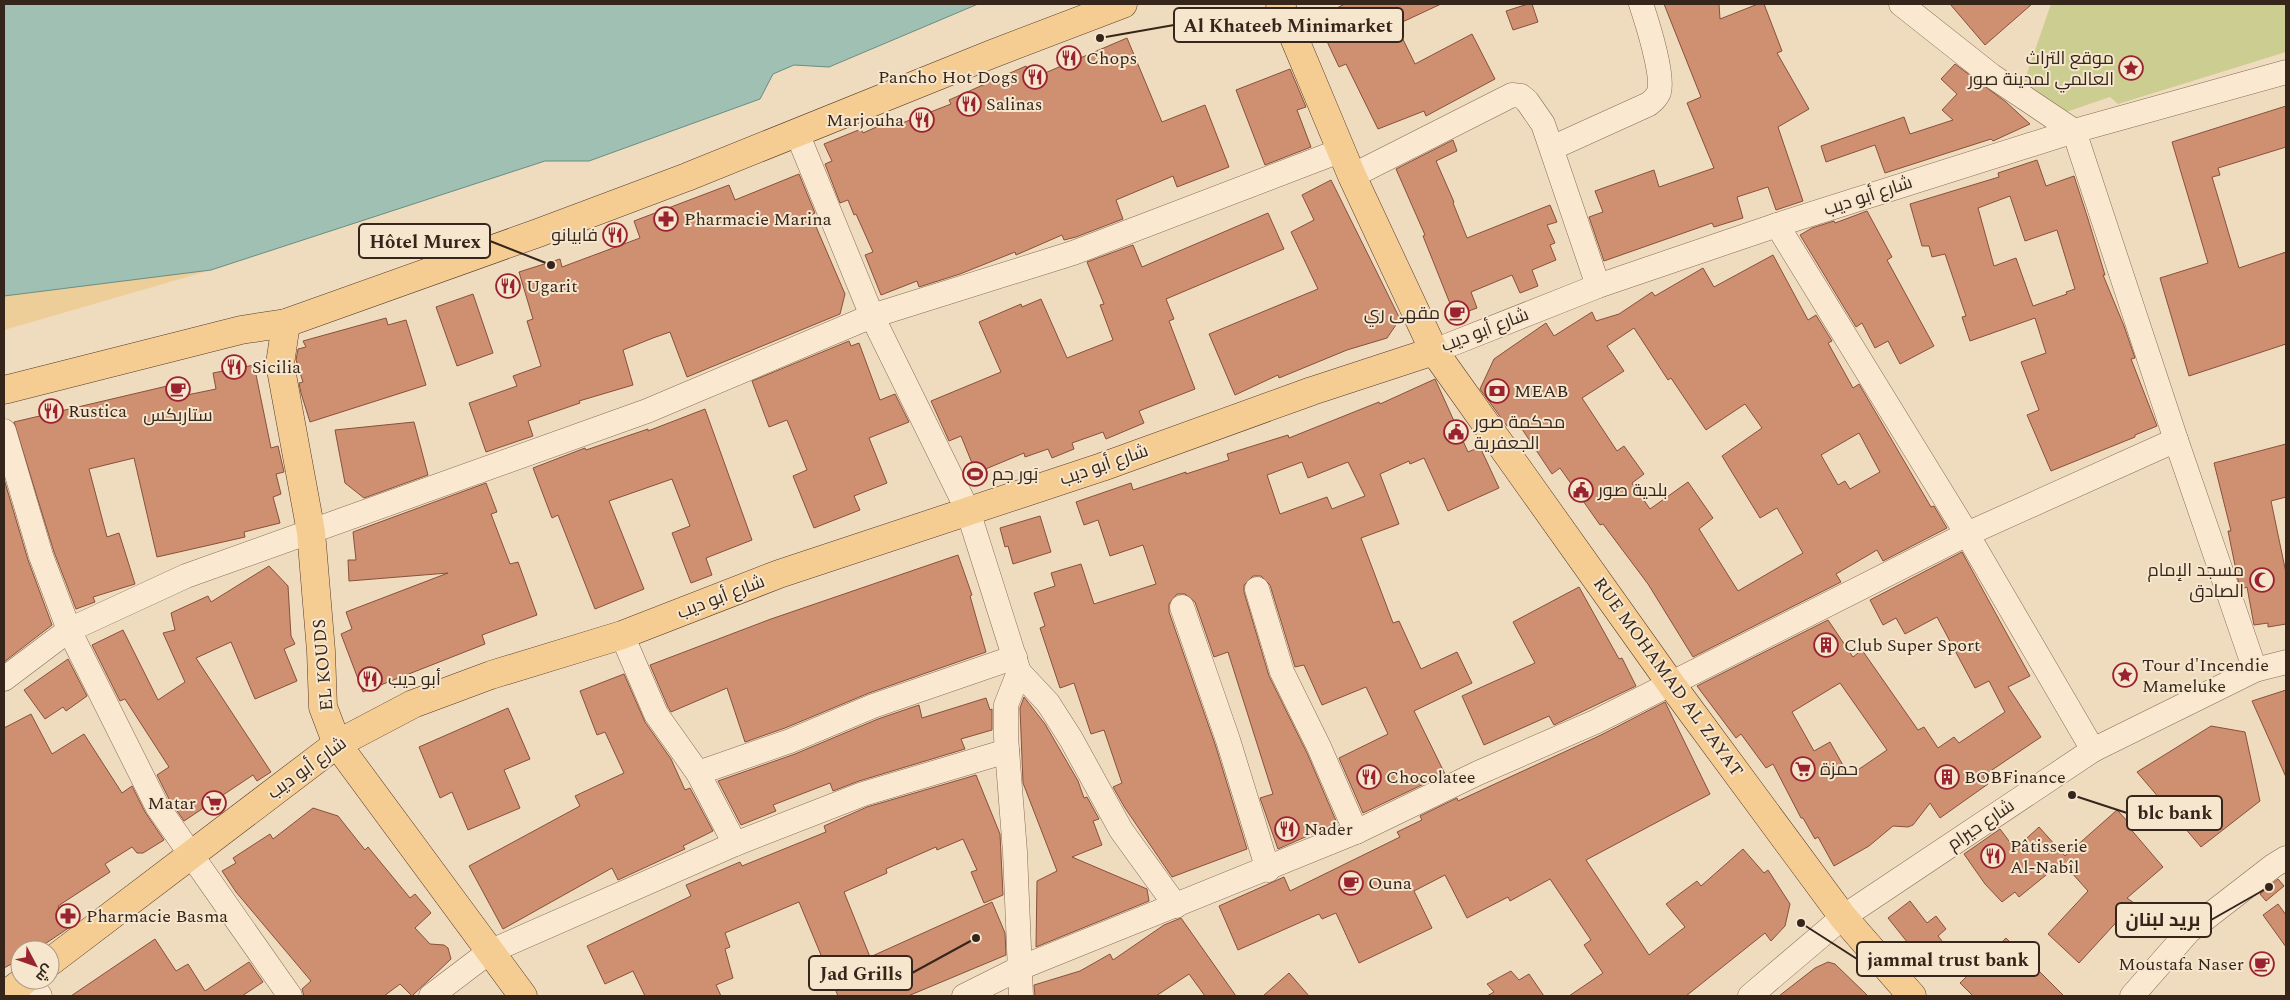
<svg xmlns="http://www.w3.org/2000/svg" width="2290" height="1000" viewBox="0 0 2290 1000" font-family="Spectral,Cairo,serif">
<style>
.green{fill:#cccd91}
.sand{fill:#edce98}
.water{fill:#a1c0b4;stroke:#688e81}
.building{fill:#cf8f71;stroke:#88513b;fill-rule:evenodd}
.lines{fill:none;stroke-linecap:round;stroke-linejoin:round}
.minor-casing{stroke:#886b56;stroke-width:25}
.major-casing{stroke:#553a2a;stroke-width:29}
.minor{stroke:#fae9d0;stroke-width:24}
.major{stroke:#f5cc92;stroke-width:28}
.labels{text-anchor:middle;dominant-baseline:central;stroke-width:4;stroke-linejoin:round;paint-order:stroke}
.poi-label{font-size:18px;fill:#36251b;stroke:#f6e6cd;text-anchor:start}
.street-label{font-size:18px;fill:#36251b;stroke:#f6e6cd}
.leader{fill:none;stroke:#36251b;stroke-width:2}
.callout-dot{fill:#36251b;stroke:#f6e6cd;stroke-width:2}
.callout{fill:#f6e6cd;stroke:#36251b;stroke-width:2}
.callout-label{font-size:19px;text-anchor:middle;font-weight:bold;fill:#36251b}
</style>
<rect width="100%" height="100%" fill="#efdbbd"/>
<path class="green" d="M2051 4H2286V52L2118 104 2110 97 2063 113 2023 85Z"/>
<path class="sand" d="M211 270 4 330V296Z"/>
<path class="water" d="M4 4H978L829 67 794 65 773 74 760 99 589 161H545L211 270 4 296Z"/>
<g class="building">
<path d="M1345 4H1441L1396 25 1415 64 1472 34 1495 79 1426 116 1424 111 1378 129 1346 64 1339 67 1316 18Z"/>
<path d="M1528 4H1532L1538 22 1513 30 1506 11Z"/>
<path d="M1664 4H1719L1720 19 1758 4H1764L1782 51 1777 53 1809 109 1778 127 1803 201 1776 210 1768 187 1737 197 1743 218 1714 227 1712 223 1604 261 1589 217 1603 212 1595 191 1654 170 1659 187 1714 168 1687 103 1701 97Z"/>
<path d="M1950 4H2032L1985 45Z"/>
<path d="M1127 38 1162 122 1205 105 1229 167 1177 187 1173 176 1116 200 1123 219 1076 237 1064 240 1062 235 1016 255 1015 252 960 274 919 287 917 281 881 295 865 255 873 252 856 214 854 215 848 200 840 203 825 164 832 161 824 144 861 129 863 133 890 121 892 127 951 104 949 100 1026 66 1031 79Z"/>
<path d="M1955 64 2006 102 2030 124 1993 141 1991 139 1885 173 1875 145 1826 162 1821 146 1904 117 1910 134 1953 120 1942 110 1957 94 1941 79Z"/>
<path d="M1290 69 1306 107 1297 110 1311 147 1265 165 1236 90Z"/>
<path d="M2286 106V147L2218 168 2220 175 2212 177 2239 268 2286 252V344L2189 376 2160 278 2208 263 2172 142Z"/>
<path d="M1453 140 1457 151 1436 161 1454 202 1453 203 1467 238 1550 205 1557 222 1547 225 1555 243 1550 245 1556 260 1532 270 1538 286 1520 293 1512 275 1471 292 1477 308 1455 316 1423 236 1425 235 1396 169Z"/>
<path d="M2037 160 2046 186 2074 176 2088 219 2105 275H2103L2124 326 2135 358 2131 359 2157 426 2135 435V437L2051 471 2027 415 2039 410 2021 362 2046 353 2035 318 1970 341 1962 317 1966 316 1945 254 1932 257 1929 246H1922L1910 204 1999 177 1998 173ZM2010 196 2025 241 2057 230 2075 289 2066 292 2067 294 2033 306 2016 258 1994 266 1978 208Z"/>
<path d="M799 174 815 213 811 215 845 294 840 314 687 377 670 332 653 338 623 350 633 385 579 401 580 403 528 421 533 436 486 452 469 403 517 386 513 376 541 366 527 321 533 319 519 272 560 259 562 267 640 238 634 221 729 185 735 200Z"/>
<path d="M1331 180 1400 319 1387 338 1347 350 1279 378 1278 375 1235 395 1209 334 1318 289 1291 232 1314 220 1302 195Z"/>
<path d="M1867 211 1892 257 1887 260 1934 346 1900 364 1888 341 1875 348 1862 323 1856 327 1800 235 1812 228 1834 221 1835 223Z"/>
<path d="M1268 213 1284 249 1166 299 1174 319 1169 321 1195 389 1139 411 1144 423 1106 439 1103 432 1072 443 1074 449 1052 458 1048 449 1025 457 1024 453 976 473 961 436 949 441 931 401 1001 372 979 322 1021 304 1022 307 1041 299 1067 358 1113 340 1100 305 1104 304 1087 262 1133 245 1142 267Z"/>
<path d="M1773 255 1808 320 1816 315 1832 341 1828 343 1853 388 1859 384 1931 507 1934 506 1947 528 1883 561 1877 550 1836 574 1841 582 1693 657 1648 584 1603 524 1600 525 1560 468 1552 474 1516 420 1507 426 1480 389 1494 359 1546 323 1554 336 1592 312 1596 321 1619 314 1652 292 1655 296 1703 268 1714 287ZM1634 328 1668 380 1671 378 1706 430 1745 404 1762 428 1722 456 1760 518 1777 508 1803 553 1738 591 1699 529 1713 518 1688 482 1650 509 1632 483 1644 474 1624 446 1617 451 1582 398 1624 371 1607 346ZM1859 433 1880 472 1850 489 1845 481 1838 485 1821 455Z"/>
<path d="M473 294 493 353 457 366 436 307Z"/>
<path d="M386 318 388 325 406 320 426 385 310 422 301 393 299 383 303 382 296 360 298 349 306 347 303 341Z"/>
<path d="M849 341 851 346 859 343 880 400 895 394 909 422 869 438 887 483 854 496 860 510 814 528 793 476 807 470 787 420 769 427 752 381Z"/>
<path d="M254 365 271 448 278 446 284 472 276 474 281 494 273 497 280 523 244 532 245 537 157 557 134 458 89 469 107 537 119 533 135 584 93 597 95 602 76 609 54 552 14 422 180 383 182 396 216 389 213 373Z"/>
<path d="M1435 379 1468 452 1480 447 1499 488 1448 511 1424 458 1410 464 1409 461 1380 474 1399 524 1361 538 1393 623 1399 621 1421 669 1457 652 1472 683 1414 711 1445 774 1363 813 1339 758 1388 734 1366 687 1322 705 1304 665 1295 667 1270 585 1261 576H1253L1244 585V592L1269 676 1307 753 1337 823 1278 849 1260 798 1273 794 1228 652 1214 657 1195 602 1185 594H1177L1169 604V612L1215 744 1247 849 1172 877 1125 808 1113 787 1122 783 1104 730 1091 734 1074 683 1060 688 1040 628 1045 626 1034 593 1055 586 1051 573 1081 564 1094 604 1156 584 1143 545 1110 556 1098 520 1084 525 1076 502 1131 483 1133 490 1186 472V474L1229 460 1227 454 1288 435 1289 438 1379 402 1380 404ZM1302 462 1308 478 1348 462 1365 496 1332 509 1327 497 1280 514 1267 475Z"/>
<path d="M705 409 752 540 706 558 712 575 691 583 672 533 690 526 672 479 609 501 644 589 595 609 558 515 552 518 533 468 585 448 586 450 648 429V431Z"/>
<path d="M414 422 428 475 364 498 345 483 335 430Z"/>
<path d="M2286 444V497L2271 501 2286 573V624L2268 627V623L2254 625 2247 587 2242 589 2238 580 2228 531H2231L2214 463Z"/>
<path d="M4 479 28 560 52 625 4 662Z"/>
<path d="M486 483 497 512 491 514 510 564 518 562 537 615 482 635 485 644 363 692 341 634 352 629 346 612 448 573 349 581 348 560H356L353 532Z"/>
<path d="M1040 516 1051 552 1013 564 1008 546 1005 547 1000 528Z"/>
<path d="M1962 552 2030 676 2008 687 2041 737 1983 776 1988 784 1940 818 1930 803 1913 825 1908 827 1893 826 1869 846 1834 866 1818 837 1815 839 1803 818H1801L1773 764 1766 768 1741 734 1736 738 1697 686 1828 620 1853 657 1862 650 1918 730 1924 727 1938 748 1954 737 1959 743 2005 712 1989 681 1975 688 1937 617 1905 634 1896 618 1883 625 1870 600ZM1840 683 1887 750 1849 776 1830 742 1814 751 1792 712Z"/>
<path d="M958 555 972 595 970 596 986 652 869 693 785 728 745 742 727 688 671 712 668 707 650 665 771 619Z"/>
<path d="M269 566 288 586 291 636 295 644 284 649 297 681 255 699 231 642 196 658 271 772 257 781 253 775 184 821 169 799 157 775 169 767 125 699 120 701 92 645 123 630 158 700 185 682 163 633 175 630 171 613 208 596 211 602Z"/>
<path d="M1579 587 1619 659 1622 658 1636 686 1554 725 1549 716 1484 745 1462 696 1535 663 1513 622Z"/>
<path d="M68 659 87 696 66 711 63 707 45 719 24 690Z"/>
<path d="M624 674 645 722 671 759 685 790 690 788 713 831 683 846 685 849 618 880 612 868 503 929 469 866 580 806 575 796 624 773 605 732 597 735 580 691Z"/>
<path d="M2286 690V777L2252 701Z"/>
<path d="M1024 697 1045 724 1078 781 1084 798 1087 797 1099 819 1093 821 1102 845 1072 857 1147 889 1149 901 1036 947 1037 881 1057 871 1023 783 1020 708Z"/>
<path d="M986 698 990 710 992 709V730L961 739 965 749 859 781 833 791 830 783 773 805 776 811 741 825 718 781 795 754 878 719 919 705 922 718Z"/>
<path d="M1665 702 1710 794 1586 860 1649 955 1685 927 1666 904 1697 881 1701 886 1743 849 1764 873 1768 870 1790 904 1785 926 1771 941 1765 933 1686 996H1569L1603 973 1584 945 1591 940 1550 879 1510 901 1508 897 1467 918 1445 875 1414 891 1432 928 1359 963 1336 913 1322 919 1319 914 1238 950 1219 906 1284 877 1290 891 1400 837 1397 832 1422 820 1420 816 1457 798 1458 801 1601 735Z"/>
<path d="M508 708 530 759 504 770 520 808 468 830 452 792 440 798 419 747Z"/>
<path d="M31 714 52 754 84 734 122 793 132 786 145 812 164 840 143 853H137L132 847 105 864 110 872 58 906 70 927 36 950H20V959L4 968V728Z"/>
<path d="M2211 726 2245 732 2260 801 2201 847 2137 772Z"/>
<path d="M976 775 1000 834 1003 895 984 903 971 872 977 870 963 839 937 850 936 847 886 869 887 873 844 892 870 957 992 902 1005 933 1006 955 908 996H838L799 902 725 933 730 947 725 949 733 978 716 985 721 996H645L633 971 605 984 587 946 691 896 686 885 740 862 742 866 826 832 824 826 867 807Z"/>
<path d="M313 808 338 816 365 850 368 847 410 898 415 894 431 913 415 928 430 944 444 945 448 948 451 959 412 996 400 984 384 996H304L302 989 311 981 236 892 222 871 236 863 233 858 270 834 273 839Z"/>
<path d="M2117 810 2130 824 2128 826 2163 867 2127 898 2134 903 2079 963 2048 934 2088 891 2062 862 2019 897 2015 892 2002 902 1985 884 1964 854 2000 829 2015 849 2039 827 2065 856Z"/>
<path d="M2278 879 2284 886 2266 901 2260 894Z"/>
<path d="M1910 901 1927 923 1936 916 1946 929 1938 936 1946 946 1924 963 1888 918Z"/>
<path d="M2278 904 2286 915V947L2263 915Z"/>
<path d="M1181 918 1236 996H1205L1189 974 1156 996H1035L1034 985 1080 971 1110 954 1113 960 1164 925Z"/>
<path d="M2006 938 2064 996H1973L1960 983Z"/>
<path d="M155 939 176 971 188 964 205 991 249 962 263 982 242 996H71Z"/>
<path d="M1828 962 1835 964 1868 996H1779L1815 968Z"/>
<path d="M1511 971 1519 980 1529 974 1544 996H1487L1494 992 1487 984Z"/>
<path d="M1289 973 1309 996H1263Z"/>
</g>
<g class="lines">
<g class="minor-casing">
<g id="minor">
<path d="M1901 4 1992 76 2074 131 2176 440 2255 670"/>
<path d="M797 133 872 316 968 511 1019 672 1006 705V737L1015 852 1021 996"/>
<path d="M1552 148 1649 104C1654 100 1657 97 1659 92 1664 75 1647 22 1641 4"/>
<path d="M1352 176 1512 95 1521 96 1527 101 1543 124 1598 286"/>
<path d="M1777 225 1967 534 2093 750"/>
<path d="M1434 351 1598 286 1777 225 2074 131 2286 72"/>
<path d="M4 431 41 556 69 630 157 806 290 996"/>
<path d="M1257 589 1282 672 1319 747 1356 832"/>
<path d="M1182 607 1228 740 1268 870"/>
<path d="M622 635 656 714 698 773 735 844"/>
<path d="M1019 672 1048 703 1071 739 1121 830 1176 906"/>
<path d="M4 679 69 630 186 576 647 411 872 316 1073 253 1342 150"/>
<path d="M698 773 790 741 873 706 1015 657"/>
<path d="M28 980 40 996"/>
<path d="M431 996 489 952 735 844 863 794 1007 751"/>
<path d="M964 996 1020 968 1356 832 1478 773 1595 722 1967 534 2176 440"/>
<path d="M1750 996 1843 917 2093 750 2255 670 2286 662"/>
<path d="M2132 996 2189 931 2273 866 2286 858"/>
</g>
</g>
<g class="major-casing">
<g id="major">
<path d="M1280 4 1352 176 1434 351 1671 684 1843 917 1912 996"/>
<path d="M286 323 280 364 311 532 321 651 323 707 337 744 523 996"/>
<path d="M4 390 241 330 286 323 538 233 687 177 992 54 1123 4"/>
<path d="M50 962 337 744 413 704 491 675 622 635 779 574 1102 467 1312 391 1434 351"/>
<path d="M4 996 25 980"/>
</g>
</g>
<use href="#minor" class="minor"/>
<use href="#major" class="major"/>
</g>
<defs>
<g id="restaurant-ring" transform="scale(1.25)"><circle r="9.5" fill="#f6e6cd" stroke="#992330" stroke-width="1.5"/><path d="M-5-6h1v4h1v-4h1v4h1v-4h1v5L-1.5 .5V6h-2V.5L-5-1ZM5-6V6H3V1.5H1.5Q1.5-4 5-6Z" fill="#992330"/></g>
<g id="sight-ring" transform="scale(1.25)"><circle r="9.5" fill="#f6e6cd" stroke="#992330" stroke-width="1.5"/><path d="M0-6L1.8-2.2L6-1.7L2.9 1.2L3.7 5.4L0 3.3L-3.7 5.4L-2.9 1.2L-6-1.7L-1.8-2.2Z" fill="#992330"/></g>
<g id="pharmacy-ring" transform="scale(1.25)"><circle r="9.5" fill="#f6e6cd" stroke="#992330" stroke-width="1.5"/><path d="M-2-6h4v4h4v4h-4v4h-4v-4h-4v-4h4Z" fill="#992330"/></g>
<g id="cafe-ring" transform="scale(1.25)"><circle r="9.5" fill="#f6e6cd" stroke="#992330" stroke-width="1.5"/><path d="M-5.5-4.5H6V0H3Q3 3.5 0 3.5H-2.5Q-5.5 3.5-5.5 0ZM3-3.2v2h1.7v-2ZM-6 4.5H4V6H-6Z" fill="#992330"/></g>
<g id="bank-ring" transform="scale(1.25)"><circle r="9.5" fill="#f6e6cd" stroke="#992330" stroke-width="1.5"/><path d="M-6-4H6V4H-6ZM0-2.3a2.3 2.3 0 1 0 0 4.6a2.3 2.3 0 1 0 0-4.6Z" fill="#992330"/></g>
<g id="civic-ring" transform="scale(1.25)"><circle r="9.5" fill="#f6e6cd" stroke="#992330" stroke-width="1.5"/><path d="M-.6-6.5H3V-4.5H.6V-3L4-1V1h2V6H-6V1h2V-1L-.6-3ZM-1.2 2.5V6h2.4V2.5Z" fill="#992330"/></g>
<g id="stadium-ring" transform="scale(1.25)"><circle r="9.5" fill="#f6e6cd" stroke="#992330" stroke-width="1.5"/><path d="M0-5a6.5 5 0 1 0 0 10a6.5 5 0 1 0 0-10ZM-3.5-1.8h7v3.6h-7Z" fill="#992330"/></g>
<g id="mosque-ring" transform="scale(1.25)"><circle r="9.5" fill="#f6e6cd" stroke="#992330" stroke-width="1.5"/><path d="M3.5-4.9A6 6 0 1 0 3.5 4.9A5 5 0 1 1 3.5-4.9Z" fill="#992330"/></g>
<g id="building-ring" transform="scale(1.25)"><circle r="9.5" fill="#f6e6cd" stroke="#992330" stroke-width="1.5"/><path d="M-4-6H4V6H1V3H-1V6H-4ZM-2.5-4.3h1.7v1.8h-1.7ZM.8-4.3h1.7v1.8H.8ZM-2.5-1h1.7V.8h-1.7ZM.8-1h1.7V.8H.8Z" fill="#992330"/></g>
<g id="supermarket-ring" transform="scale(1.25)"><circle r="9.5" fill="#f6e6cd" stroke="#992330" stroke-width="1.5"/><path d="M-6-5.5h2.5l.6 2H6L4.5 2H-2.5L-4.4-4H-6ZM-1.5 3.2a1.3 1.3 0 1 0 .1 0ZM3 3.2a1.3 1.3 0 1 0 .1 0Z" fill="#992330"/></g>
</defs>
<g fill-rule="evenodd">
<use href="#restaurant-ring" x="1069" y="58"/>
<use href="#sight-ring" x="2131" y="68"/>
<use href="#restaurant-ring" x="1035" y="77"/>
<use href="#restaurant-ring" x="969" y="104"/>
<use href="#restaurant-ring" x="922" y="120"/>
<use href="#pharmacy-ring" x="666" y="219"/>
<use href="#restaurant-ring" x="615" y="235"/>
<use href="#restaurant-ring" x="508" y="286"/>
<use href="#cafe-ring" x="1457" y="313"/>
<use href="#restaurant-ring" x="234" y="367"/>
<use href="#cafe-ring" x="178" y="389"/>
<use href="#bank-ring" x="1497" y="391"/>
<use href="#restaurant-ring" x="51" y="411"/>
<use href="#civic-ring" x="1456" y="432"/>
<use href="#stadium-ring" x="975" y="474"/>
<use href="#civic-ring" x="1581" y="490"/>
<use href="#mosque-ring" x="2262" y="580"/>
<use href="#building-ring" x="1826" y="645"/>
<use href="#sight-ring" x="2125" y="675"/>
<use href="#restaurant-ring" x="370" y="679"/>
<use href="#supermarket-ring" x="1803" y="769"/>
<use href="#restaurant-ring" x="1369" y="777"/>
<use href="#building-ring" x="1947" y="777"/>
<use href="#supermarket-ring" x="214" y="803"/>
<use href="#restaurant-ring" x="1287" y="829"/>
<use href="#restaurant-ring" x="1993" y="856"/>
<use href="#cafe-ring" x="1351" y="883"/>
<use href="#pharmacy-ring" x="68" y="916"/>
<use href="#cafe-ring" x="2262" y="964"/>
</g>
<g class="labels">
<g class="poi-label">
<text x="1086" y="58">Chops</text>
<text x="2114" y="58" text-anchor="end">موقع التراث<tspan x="2114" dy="21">العالمي لمدينة صور</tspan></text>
<text x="1018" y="77" text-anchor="end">Pancho Hot Dogs</text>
<text x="986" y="104">Salinas</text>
<text x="904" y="120" text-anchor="end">Marjouha</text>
<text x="684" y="219">Pharmacie Marina</text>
<text x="598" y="235" text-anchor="end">فابيانو</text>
<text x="526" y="286">Ugarit</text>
<text x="1440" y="313" text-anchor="end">مقهى ري</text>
<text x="252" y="367">Sicilia</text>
<text x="1514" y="391">MEAB</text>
<text x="68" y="411">Rustica</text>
<text x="178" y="415" text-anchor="middle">ستاربكس</text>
<text x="1474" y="422">محكمة صور<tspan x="1474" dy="21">الجعفرية</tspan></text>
<text x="992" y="474">بَور جم</text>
<text x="1598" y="490">بلدية صور</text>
<text x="2244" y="570" text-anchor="end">مسجد الإمام<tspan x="2244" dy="21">الصادق</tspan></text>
<text x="1844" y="645">Club Super Sport</text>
<text x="2142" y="665">Tour d'Incendie<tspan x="2142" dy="21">Mameluke</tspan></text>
<text x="388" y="679">أبو ديب</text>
<text x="1820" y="769">حمزة</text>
<text x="1386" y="777">Chocolatee</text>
<text x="1964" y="777">BOBFinance</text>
<text x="196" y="803" text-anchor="end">Matar</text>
<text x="1304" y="829">Nader</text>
<text x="2010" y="846">Pâtisserie<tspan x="2010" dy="21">Al-Nabîl</tspan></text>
<text x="1368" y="883">Ouna</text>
<text x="86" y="916">Pharmacie Basma</text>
<text x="2244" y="964" text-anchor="end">Moustafa Naser</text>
</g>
<g class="street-label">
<text transform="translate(1868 196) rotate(-18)">شارع أبو ديب</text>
<text transform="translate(1485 330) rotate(-21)">شارع أبو ديب</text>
<text transform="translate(1104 465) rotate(-19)">شارع أبو ديب</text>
<text transform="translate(721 597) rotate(-21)">شارع أبو ديب</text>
<text transform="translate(323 665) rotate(-95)">EL KOUDS</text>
<text transform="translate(1668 677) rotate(54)">RUE MOHAMAD AL ZAYAT</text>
<text transform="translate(307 768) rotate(-36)">شارع أبو ديب</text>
<text transform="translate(1981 825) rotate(-34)">شارع حيرام</text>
</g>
</g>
<path class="leader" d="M1100 38L1174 25M551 265L490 241M2072 795L2127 813M2269 887L2211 920M1801 923L1857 959M976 938L912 973"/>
<g class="callout-dot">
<circle cx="1100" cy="38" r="5"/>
<circle cx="551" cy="265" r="5"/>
<circle cx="2072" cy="795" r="5"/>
<circle cx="2269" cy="887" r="5"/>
<circle cx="1801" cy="923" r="5"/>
<circle cx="976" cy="938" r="5"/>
</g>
<g class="callout">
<rect x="1174" y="8" width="229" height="34" rx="5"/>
<rect x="359" y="224" width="131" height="34" rx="5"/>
<rect x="2127" y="796" width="95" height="34" rx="5"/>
<rect x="2116" y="903" width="95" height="34" rx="5"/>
<rect x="1857" y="942" width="182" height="34" rx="5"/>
<rect x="809" y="956" width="103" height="34" rx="5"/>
</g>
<g class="callout-label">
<text x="1288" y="32">Al Khateeb Minimarket</text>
<text x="425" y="248">Hôtel Murex</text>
<text x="2175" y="819">blc bank</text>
<text x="2163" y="926">بريد لبنان</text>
<text x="1948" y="966">jammal trust bank</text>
<text x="861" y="980">Jad Grills</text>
</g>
<rect width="2290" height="1000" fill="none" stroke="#36251b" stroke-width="10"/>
<g transform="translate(35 965) rotate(131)"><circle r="24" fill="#f6e6cd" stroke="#a99986"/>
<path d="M0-4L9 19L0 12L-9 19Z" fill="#992330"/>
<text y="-8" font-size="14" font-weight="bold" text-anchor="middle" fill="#36251b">ش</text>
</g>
</svg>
